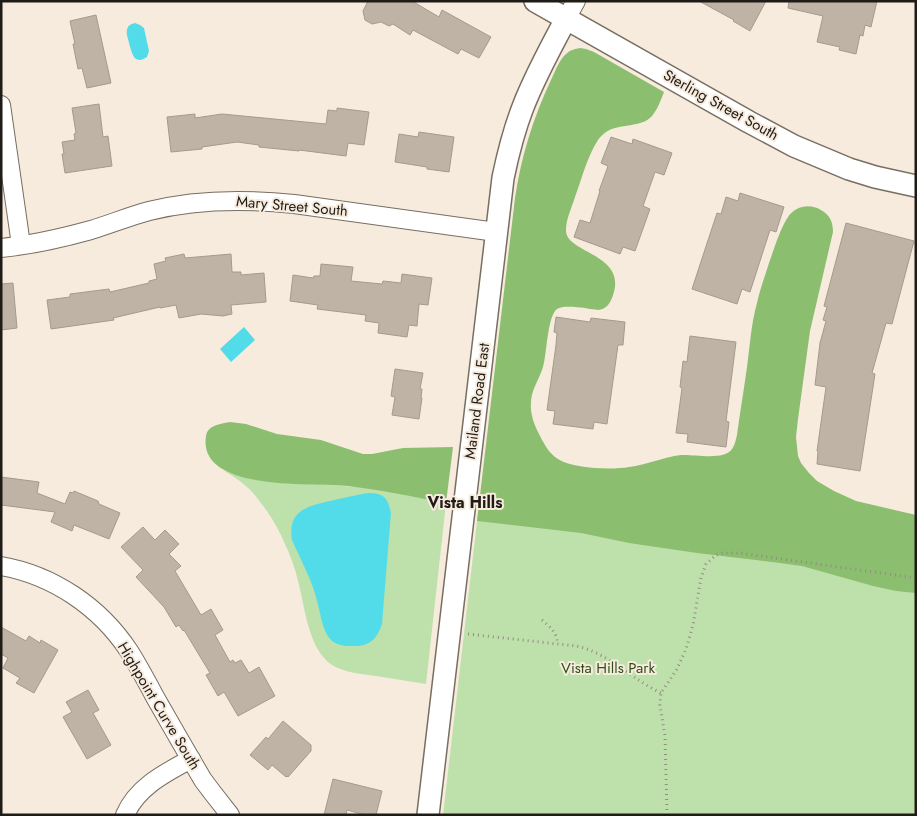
<svg xmlns="http://www.w3.org/2000/svg" width="917" height="816" viewBox="0 0 917 816" font-family="Jost,sans-serif">
<style>
.green{fill:#bee1ac}
.forest{fill:#8cbe70}
.water{fill:#52dce9}
.building{fill:#beb3a5;stroke:#a59a8d}
.lines{fill:none;stroke-linecap:round;stroke-linejoin:round}
.minor-casing{stroke:#786e61;stroke-width:20}
.tertiary-casing{stroke:#786e61;stroke-width:24}
.path{stroke:#958c83;stroke-width:3;stroke-dasharray:1 4;stroke-linecap:butt}
.minor{stroke:#fff;stroke-width:18}
.tertiary{stroke:#fff;stroke-width:21}
.labels{text-anchor:middle;dominant-baseline:central;stroke-width:4;stroke-linejoin:round;paint-order:stroke}
.street-label{font-size:15px;fill:#1f1b16;stroke:#f7ebdd}
.park-label{font-size:15px;fill:#30501a;stroke:#f7ebdd}
.neighbourhood-label{font-size:16px;font-weight:bold;fill:#1f1b16;stroke:#f7ebdd}
</style>
<rect width="100%" height="100%" fill="#f7ebdd"/>
<g class="green">
<path d="M223 470C262 486 303 483 344 486 378 488 413 497 446 503L426 684C409 681 393 679 376 676 362 674 345 673 332 665 308 649 305 607 298 581 295 568 290 554 284 542 278 526 260 499 248 488 241 481 231 475 223 470Z"/>
<path d="M479 504 916 557V815H443Z"/>
</g>
<g class="forest">
<path d="M580 48 586 49 594 52 664 92C661 100 657 110 652 116 642 128 619 123 606 132 603 134 600 137 598 140 587 157 582 178 575 197 572 207 566 219 566 230 565 254 630 253 612 298 609 305 606 309 598 310 589 309 565 304 557 309 547 317 547 354 543 367 539 380 531 390 531 403 530 413 534 424 538 432 543 442 549 454 558 459 574 469 612 470 629 467 647 465 663 457 681 455 694 454 724 461 732 449 735 445 736 439 737 435 740 412 744 389 747 367 750 346 751 324 757 303 760 289 765 276 769 263 774 249 780 229 788 217 795 206 810 203 821 210 830 215 833 222 833 232L810 331 798 419 796 437 798 456 801 463 809 473 817 481 834 491 856 501 916 515V593L896 591 873 586 802 566 772 562 697 553 629 543 581 533 477 521 515 198C521 157 533 118 551 80 555 72 559 60 566 54 570 50 575 49 580 48Z"/>
<path d="M230 422 246 424 277 434 321 440 363 454H372L403 448 453 447 446 503C414 497 381 490 348 486 315 482 197 493 206 436 208 425 220 424 230 422Z"/>
</g>
<g class="water">
<path d="M135 23 140 25 144 28 149 51 147 57C134 66 132 53 129 43 128 38 125 32 128 27 130 24 132 24 135 23Z"/>
<path d="M244 327 255 340 231 362 220 349Z"/>
<path d="M368 493C384 493 388 498 391 513L382 624C378 636 372 645 358 646 350 646 340 647 332 641 322 632 321 614 317 601 315 592 312 584 308 575 303 563 297 552 292 540 287 511 307 506 330 501 343 498 355 495 368 493Z"/>
</g>
<g class="building">
<path d="M368 1H412L439 17 442 10 491 37 479 58 461 49 458 54 413 30 410 35 393 24 389 26 381 22 372 24 365 20 363 11Z"/>
<path d="M699 1H766L750 31 733 21 734 20Z"/>
<path d="M789 1H877L871 27 865 25 863 36 860 35 856 54 839 50 840 47 817 42 823 16 788 8Z"/>
<path d="M96 15 111 83 87 88 82 68 78 69 73 44H75L70 21Z"/>
<path d="M99 104 103 137 108 136 112 166 65 173 62 154H64L62 142 75 140 74 134 76 133 72 108Z"/>
<path d="M337 108 369 112 364 145 348 143 346 156 299 150V151L259 147V145L237 142 202 147V149L171 152 167 117 195 114V118L222 114 326 124 328 110 337 111Z"/>
<path d="M419 132 454 137 449 172 427 169V167L395 162 399 134 418 137Z"/>
<path d="M611 137 632 144 633 139 672 153 664 175 655 172 643 206 650 209 635 251 623 247 620 254 574 237 580 220 590 223 600 191H599L608 166 601 163Z"/>
<path d="M740 193 784 207 776 232 770 230 750 292 742 289 737 304 692 289 717 213 721 214 726 197 738 201Z"/>
<path d="M846 223 914 241 892 324 886 323 872 373 875 374 860 471 817 464 818 451H817L826 387 815 385 820 343 826 321 823 320 827 307 824 306Z"/>
<path d="M184 254 185 258 231 254 232 272H241V275L264 273 266 302 231 305 232 314 223 316 201 314 179 318 176 305 160 308V307L113 318 114 320 51 329 47 300 70 297V294L109 289 110 292 149 283V281L157 279 154 264 166 261 165 258Z"/>
<path d="M321 264 353 267 351 281 382 284 383 281 401 283 402 274 432 278 428 305 419 304 417 326 409 325 407 337 378 333 379 323 365 321 366 315 317 309 318 305 290 301 293 275 313 278 314 276H320Z"/>
<path d="M13 283 17 328 1 330V284Z"/>
<path d="M556 317 590 322 591 318 625 322 623 345H618L607 424 594 422 593 429 553 424 555 411 547 410 556 345 557 333 554 332Z"/>
<path d="M690 336 736 342 726 421 729 422 726 447 687 442 688 434 676 433 682 388 680 387 683 361 687 362Z"/>
<path d="M395 369 423 373 420 389H422L421 398H422L419 419 392 415 395 397 391 396Z"/>
<path d="M1 477 39 482 37 493 65 504 70 492 73 493 74 491 98 501 99 504 120 513 109 539 74 525 72 531 51 522 55 512 1 505Z"/>
<path d="M143 527 155 540 165 530 179 544 169 554 181 566 175 571 201 615 211 609 223 630 215 635 230 662 233 660 235 663 241 660 249 673 259 667 275 696 238 716 224 692 218 696 206 675 210 673 184 630 183 631 179 625 176 627 164 607 136 577 143 570 121 547Z"/>
<path d="M1 627 26 641 29 636 40 643 41 640 58 650 34 693 16 683 20 678 3 668 8 658 1 654Z"/>
<path d="M88 690 99 710 93 713 111 745 87 759 63 717 72 712 66 702Z"/>
<path d="M283 721 311 745V751L288 777 287 776 286 777 272 765 268 770 250 755 266 737 268 739Z"/>
<path d="M333 779 382 791 376 815H365L347 810 346 815H324Z"/>
</g>
<g class="lines">
<g class="minor-casing">
<g id="minor">
<path d="M566 19 576 1"/>
<path d="M1 105 21 245"/>
<path d="M1 248C32 245 62 238 91 230 111 224 130 216 149 211 196 199 246 199 294 204L496 232"/>
<path d="M1 566C53 575 100 607 129 651 138 665 147 682 155 697 171 725 187 753 203 780L212 792 230 815"/>
<path d="M125 815C137 787 165 773 191 759"/>
</g>
</g>
<g class="tertiary-casing">
<g id="tertiary">
<path d="M535 1 749 122 794 146 849 169 875 177 916 186"/>
<path d="M428 815 503 178C508 154 514 130 523 107 535 76 551 47 566 19"/>
</g>
</g>
<g class="path">
<path d="M542 620C550 627 558 633 557 644"/>
<path d="M468 634 576 646C607 652 633 680 661 693"/>
<path d="M667 815 665 736 660 705 661 693 677 669 686 649 693 625 701 578 706 564 716 555 723 553H739L916 578"/>
</g>
<use href="#minor" class="minor"/>
<use href="#tertiary" class="tertiary"/>
</g>
<g class="labels">
<g class="street-label">
<text transform="translate(721 105) rotate(29)">Sterling Street South</text>
<text transform="translate(292 206) rotate(5)">Mary Street South</text>
<text transform="translate(477 401) rotate(-83)">Mailand Road East</text>
<text transform="translate(159 706) rotate(59)">Highpoint Curve South</text>
</g>
<g class="park-label">
<text x="608" y="668">Vista Hills Park</text>
</g>
<g class="neighbourhood-label">
<text x="465" y="502">Vista Hills</text>
</g>
</g>
<rect width="917" height="816" fill="none" stroke="#1f1b16" stroke-width="5"/>
</svg>
